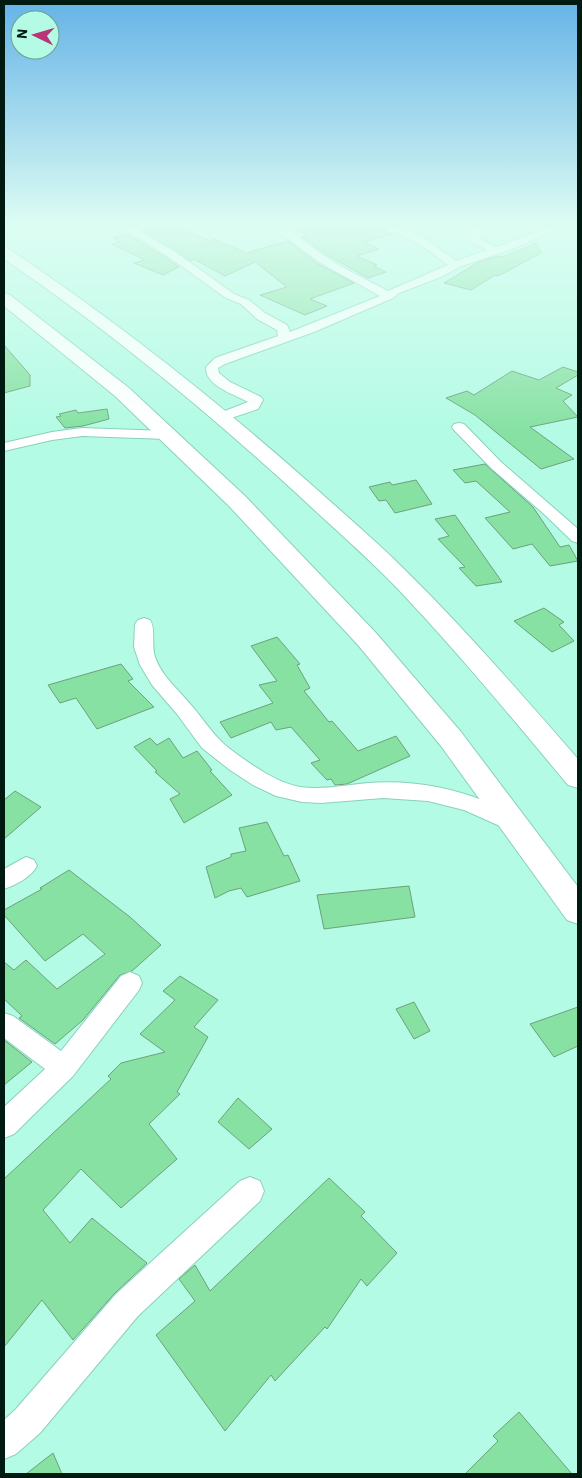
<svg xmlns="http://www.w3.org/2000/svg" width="582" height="1478" viewBox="0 0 582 1478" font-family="'IBM Plex Sans',sans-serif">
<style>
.building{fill:#86e1a2;stroke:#6da17c}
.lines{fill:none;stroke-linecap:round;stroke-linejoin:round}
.minor-casing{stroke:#8ad1bb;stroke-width:2}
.trunk-casing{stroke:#8ad1bb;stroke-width:2}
.minor{fill:#fff;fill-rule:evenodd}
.trunk{fill:#fff;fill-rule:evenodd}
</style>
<rect width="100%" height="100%" fill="#b3fbe4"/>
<g class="building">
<path d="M154 225H175L210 241 214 239 246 253 288 241 318 264 354 283 310 299 327 306 305 315 260 295 287 287 255 262 225 276 194 259 191 261 140 230Z"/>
<path d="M289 225H383L385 231 393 234 364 242 379 249 357 256 377 265 373 266 386 272 368 278 327 255 302 237 307 235Z"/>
<path d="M127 234 165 257 179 267 163 275 134 263 145 260 112 244 120 242 114 238Z"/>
<path d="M537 243 541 253 498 276 495 275 471 290 444 283 479 262 498 256 502 257Z"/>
<path d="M4 345 30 375V386L4 393Z"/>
<path d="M563 367 578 372V375L556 388 572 395 563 401 578 417 530 427 574 459 541 469 475 415 446 398 467 391 474 395 512 371 539 380Z"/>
<path d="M107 409 109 419 83 426 65 428 56 417 61 416 59 414 76 410 78 413Z"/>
<path d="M485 464 533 507 560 547 569 545 578 561 550 566 532 544 513 549 485 518 510 512 476 481 465 483 453 470Z"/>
<path d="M416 480 432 504 395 513 386 500 379 501 369 487 390 482 392 485Z"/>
<path d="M455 515 502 582 476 586 459 568 465 567 438 539 449 536 435 519Z"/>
<path d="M544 608 564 622 559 625 574 641 552 652 514 621Z"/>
<path d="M277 637 300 664 297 665 310 688 304 691 329 722 332 721 358 751 396 736 410 756 347 784 335 785 331 779 327 780 311 763 320 760 291 727 276 730 271 722 231 738 220 722 273 703 259 685 277 681 251 646Z"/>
<path d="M121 664 133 679 128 681 154 707 97 729 76 698 60 703 48 685Z"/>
<path d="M150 738 157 745 169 738 183 758 197 751 212 770 210 771 232 795 184 823 170 799 180 794 155 772 157 771 134 747Z"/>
<path d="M15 791 41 807 4 839V800Z"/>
<path d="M267 822 284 856 288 855 300 881 247 897 241 888 229 891 215 898 206 867 231 857V854L246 851 239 828Z"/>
<path d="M69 870 130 917 161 945 132 971 120 975 83 1020 55 1044 19 1018 22 1016 4 999V962L14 970 26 960 57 989 105 954 83 934 45 961 4 915V910L42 889 40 888Z"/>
<path d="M409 886 415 917 324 929 317 895Z"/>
<path d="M180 976 218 1000 194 1027 208 1037 177 1092 180 1094 149 1124 177 1159 121 1208 81 1169 43 1210 70 1243 92 1218 147 1263 115 1293 73 1340 42 1300 4 1347V1179L111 1079 108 1076 121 1063 165 1052 140 1034 175 1000 163 991Z"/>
<path d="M414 1002 430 1031 414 1039 396 1009Z"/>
<path d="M578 1007V1046L554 1057 530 1024Z"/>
<path d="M4 1040 32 1062 4 1085Z"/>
<path d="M238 1098 272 1129 249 1149 218 1122Z"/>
<path d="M329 1178 365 1212 361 1216 397 1253 367 1286 361 1279 327 1329 325 1327 275 1381 271 1375 225 1431 156 1335 195 1301 179 1279 195 1265 210 1291Z"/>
<path d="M519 1412 572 1474H465L498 1441 493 1436Z"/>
<path d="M53 1453 62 1474H26Z"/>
</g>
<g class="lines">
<g class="minor-casing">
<g id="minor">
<path d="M116 225H128L174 251 234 294 249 300 265 313 287 325 290 332 380 296 319 262 287 238 265 225C290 225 306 244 326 257 345 270 368 280 388 291L448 265 420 244 387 230 385 225C409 225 437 247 456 261L487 250 470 241 471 231 477 225H488L481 232 480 239 497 247 555 225H568L517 247 459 267 441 277 399 293 393 298 314 332 225 364 218 368 219 373 230 382 261 397 263 400 258 409 222 421 217 420 215 417 217 414 248 402C234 394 205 386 206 367L215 358 278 336 277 330 257 319 241 304 226 298 166 255Z"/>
<path d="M459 423 464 424 501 462 578 529V543L572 541 544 514 491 468 454 430 452 427 454 424Z"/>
<path d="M82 428 167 431 172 432 174 435 172 438 167 439 82 436 52 440 4 451V443L52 432Z"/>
<path d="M144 618 150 620C156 628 151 645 155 657 162 677 178 689 191 705 206 722 215 739 234 752 253 766 277 783 300 787 323 790 346 785 368 783 409 780 450 787 487 802 499 806 516 812 522 823L519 829 511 831 464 810 428 801 383 798 321 803 302 802 276 796 253 785 230 770 202 748 177 714 152 685 140 665 134 647 135 624 138 620Z"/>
<path d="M26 857 34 860 37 866C31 877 16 885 4 889V869Z"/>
<path d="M130 972 139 976 142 983 139 990 73 1076 14 1134 4 1138V1107L45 1069 4 1038V1013L13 1016 61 1051 121 976Z"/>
<path d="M250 1177 260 1181 264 1191 260 1201 138 1316 40 1433 16 1454 4 1459V1420L16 1409 116 1294 240 1181Z"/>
</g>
</g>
<g class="trunk-casing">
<g id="trunk">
<path d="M4 248 9 249C116 321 216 400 313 486 343 513 375 540 404 569 465 629 522 695 578 759V788L568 785C512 718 457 651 397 588 365 555 329 524 295 492 203 408 107 329 4 259Z"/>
<path d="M4 293 10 295 129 388 245 496 376 633 461 732 578 887V924L567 920 441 746 358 645 229 506 115 396 4 306Z"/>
</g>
</g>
<use href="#minor" class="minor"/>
<use href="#trunk" class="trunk"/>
</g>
<linearGradient id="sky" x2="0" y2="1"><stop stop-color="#65b3e7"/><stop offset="0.52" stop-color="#ddfdf3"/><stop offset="1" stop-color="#ddfdf3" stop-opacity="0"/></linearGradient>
<rect width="582" height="432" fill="url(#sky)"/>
<rect width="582" height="1478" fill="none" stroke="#001a12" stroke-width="10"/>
<g transform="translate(35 35) rotate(275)"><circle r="24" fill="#b3fbe4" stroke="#6ba190"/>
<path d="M0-4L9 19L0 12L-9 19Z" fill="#b93479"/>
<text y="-8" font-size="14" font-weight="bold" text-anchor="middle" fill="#001a12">N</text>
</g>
</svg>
